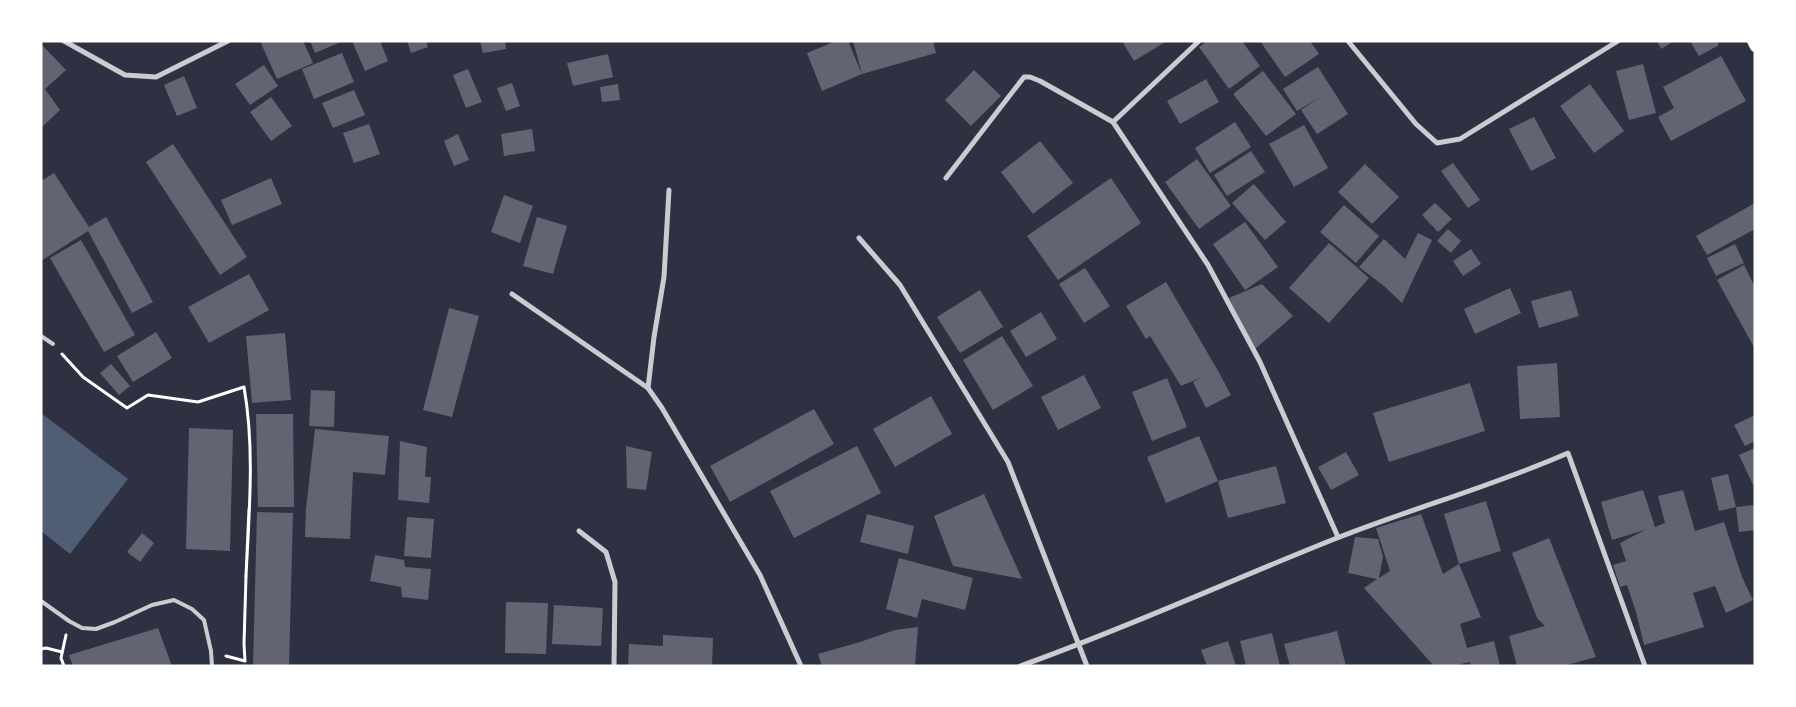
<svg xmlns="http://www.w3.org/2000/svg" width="1796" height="707" viewBox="0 0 1796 707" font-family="Quicksand,sans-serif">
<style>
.water{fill:#4f5d75}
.building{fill:#626471}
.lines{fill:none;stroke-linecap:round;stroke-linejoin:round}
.path{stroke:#fff;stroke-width:3}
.service{stroke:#caccd0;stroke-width:4}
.minor{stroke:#caccd0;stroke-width:5}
.secondary{stroke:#fff;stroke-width:10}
</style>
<rect width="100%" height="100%" fill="#2d3142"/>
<path class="water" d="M41 413 128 479 70 554 41 531Z"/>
<g class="building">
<path d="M260 41H303L313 63 277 79Z"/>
<path d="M310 41H343L315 53Z"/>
<path d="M352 41H380L388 61 365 71Z"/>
<path d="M407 41H426L428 47 411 53Z"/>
<path d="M480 41H505L506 49 483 53Z"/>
<path d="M836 41H848L862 74 853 41H933L936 53 862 74 822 91 807 53Z"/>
<path d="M1122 41H1167L1134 61Z"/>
<path d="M1207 41H1242L1260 66 1229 89 1199 47Z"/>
<path d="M1260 41H1310L1319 54 1285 77Z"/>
<path d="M1657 41H1674L1661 49Z"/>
<path d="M1690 41H1717L1719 45 1699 56Z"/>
<path d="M41 44 66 70 45 89 60 110 42 127Z"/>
<path d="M342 53 354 82 314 99 302 69Z"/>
<path d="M608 54 613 77 573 86 567 63Z"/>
<path d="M1721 56 1746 101 1671 141 1658 117 1674 108 1663 87Z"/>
<path d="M1643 64 1656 113 1629 120 1616 71Z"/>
<path d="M264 65 278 86 250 105 235 84Z"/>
<path d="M1318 67 1348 114 1317 134 1301 110 1319 98 1297 111 1283 89Z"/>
<path d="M468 69 482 102 466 108 453 75Z"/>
<path d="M974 70 1001 96 971 126 945 100Z"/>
<path d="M1263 71 1296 114 1266 136 1233 94Z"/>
<path d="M184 76 197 108 177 116 164 85Z"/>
<path d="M1206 79 1219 102 1180 124 1167 101Z"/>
<path d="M512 83 520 106 506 111 497 88Z"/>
<path d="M618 84 620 100 602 102 600 87Z"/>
<path d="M1590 84 1624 131 1594 153 1560 106Z"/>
<path d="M354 90 365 115 333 128 322 103Z"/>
<path d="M271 97 292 126 271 141 250 112Z"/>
<path d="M1534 117 1556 158 1531 171 1509 129Z"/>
<path d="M1235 122 1251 147 1210 173 1195 148Z"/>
<path d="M369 124 380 154 354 163 343 133Z"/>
<path d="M1304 125 1328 168 1294 187 1269 144Z"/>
<path d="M532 129 535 151 504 156 501 134Z"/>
<path d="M458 134 469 160 454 166 444 141Z"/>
<path d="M1040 141 1073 183 1033 214 1001 172Z"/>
<path d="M173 144 247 257 220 275 146 162Z"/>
<path d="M1251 151 1265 172 1227 196 1214 175Z"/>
<path d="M1197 159 1231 206 1199 229 1165 182Z"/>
<path d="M1453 163 1480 200 1468 208 1441 171Z"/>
<path d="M1365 164 1399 197 1372 224 1338 192Z"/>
<path d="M54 173 89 227 106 217 153 302 132 313 88 231 41 261V181Z"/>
<path d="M271 178 282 204 232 225 221 200Z"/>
<path d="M1111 178 1141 223 1058 280 1027 236Z"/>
<path d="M1254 184 1286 222 1265 240 1232 203Z"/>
<path d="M504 195 533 206 520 243 491 232Z"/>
<path d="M1435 203 1452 219 1438 232 1422 215Z"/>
<path d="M1755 203V229L1707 255 1696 236Z"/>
<path d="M1344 205 1379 236 1356 263 1320 232Z"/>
<path d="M537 217 567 226 553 274 523 266Z"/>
<path d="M1245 222 1278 267 1245 290 1213 244Z"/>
<path d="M1448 229 1461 241 1451 253 1437 241Z"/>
<path d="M1418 233 1432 240 1402 303 1384 286 1359 267 1384 239 1405 259Z"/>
<path d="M81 240 135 335 104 352 50 258Z"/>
<path d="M1329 243 1369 278 1329 323 1289 288Z"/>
<path d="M1735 244 1744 263 1716 276 1707 258Z"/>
<path d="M1471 249 1481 264 1463 276 1453 261Z"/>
<path d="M1744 265 1755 287V349L1717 280Z"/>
<path d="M1085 268 1110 306 1084 323 1059 284Z"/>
<path d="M249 274 269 310 209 343 188 307Z"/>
<path d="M1166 282 1217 369 1231 395 1206 408 1193 382 1202 377 1181 386 1150 336 1146 339 1126 306Z"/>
<path d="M1262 284 1293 316 1255 349 1229 298Z"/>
<path d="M1510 288 1521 313 1475 334 1464 309Z"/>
<path d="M980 290 1003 327 960 353 937 317Z"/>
<path d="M1571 290 1579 316 1539 328 1531 301Z"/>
<path d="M449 308 479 316 452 417 423 410Z"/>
<path d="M1041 312 1057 339 1026 357 1010 331Z"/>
<path d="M156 332 172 358 133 382 117 356Z"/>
<path d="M285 333 291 400 252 403 246 336Z"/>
<path d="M1002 336 1033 386 993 410 963 360Z"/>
<path d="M1557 363 1560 417 1520 419 1517 366Z"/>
<path d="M111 364 130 386 119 395 100 373Z"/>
<path d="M1084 375 1101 408 1058 430 1041 397Z"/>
<path d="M1167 378 1187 427 1152 441 1132 392Z"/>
<path d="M1470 383 1485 431 1389 462 1373 413Z"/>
<path d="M311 390 335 391 334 427 309 426Z"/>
<path d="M931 396 952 434 895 467 873 429Z"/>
<path d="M814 409 834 444 730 502 710 466Z"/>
<path d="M256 414H293L294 507H258Z"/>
<path d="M1755 415V441L1745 446 1734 425Z"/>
<path d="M189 428 233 430 230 551 186 549Z"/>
<path d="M315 429 389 436 385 475 353 472 350 539 305 537 306 509Z"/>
<path d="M1199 436 1218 481 1166 503 1147 457Z"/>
<path d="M400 441 427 447 425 477H431L429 503 398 500Z"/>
<path d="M626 446 652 452 646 490 627 488Z"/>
<path d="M857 446 881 493 794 538 770 491Z"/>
<path d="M1755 448V484L1753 485 1739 455Z"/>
<path d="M1346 452 1359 475 1331 490 1318 467Z"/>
<path d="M1276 466 1286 503 1228 518 1218 481Z"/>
<path d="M1728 474 1736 507 1755 505V530L1739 532 1736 507 1719 511 1711 478Z"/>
<path d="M1643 490 1655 527 1665 523 1658 496 1683 490 1695 531 1724 522 1742 577 1753 600 1726 613 1715 586 1693 593 1704 627 1644 645 1636 612 1627 585 1620 587 1613 565 1626 561 1620 543 1645 530 1612 540 1601 502Z"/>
<path d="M984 494 1022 579 953 566 934 516Z"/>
<path d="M1486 501 1501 551 1459 564 1444 514Z"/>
<path d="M257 512 293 513 289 666H253Z"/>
<path d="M867 514 914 526 908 554 860 542Z"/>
<path d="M1421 514 1443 574 1459 564 1481 617 1460 624 1467 648 1494 641 1500 666H1471L1470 662 1452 666H1434L1364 588 1377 579 1348 573 1355 537 1378 539 1383 557 1379 578 1390 571 1376 528Z"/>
<path d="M407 517 434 519 431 558 404 556Z"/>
<path d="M142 533 154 543 140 562 127 552Z"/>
<path d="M1549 538 1596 657 1563 666H1517L1509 636 1545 626 1537 618 1512 553Z"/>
<path d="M375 555 404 560 405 567 431 569 428 600 402 597 401 587 370 581Z"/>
<path d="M899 558 973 578 965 610 922 599 917 618 886 609Z"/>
<path d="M506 602 548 603 546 654 505 653Z"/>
<path d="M554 605 603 608 601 646 552 644Z"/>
<path d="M918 627 915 666H822L818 654 860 642 895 630Z"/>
<path d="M158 628 172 666H73L69 655Z"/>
<path d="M1337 631 1346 666H1290L1284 644Z"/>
<path d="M1272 633 1280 666H1246L1240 641Z"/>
<path d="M663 635 713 638 712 666H628L629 644 663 646Z"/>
<path d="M1228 641 1236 666H1207L1201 650Z"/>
</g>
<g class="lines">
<g class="path">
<path d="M62 354 83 377 127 408 148 395 198 402 244 387C255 449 249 514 246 576L249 509"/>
<path d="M41 649 46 648 62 652"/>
<path d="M226 656 245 661 244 644 246 576"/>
<path d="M64 666 61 658 66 635"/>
</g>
<g class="service">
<path d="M41 336 53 344"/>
<path d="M41 601 69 621 82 628 96 629 115 622 152 605 174 600 192 609 204 620 211 651 212 666"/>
</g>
<g class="minor">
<path d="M64 41 125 75 156 77 228 41"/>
<path d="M1199 41 1113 122 1208 265 1260 362 1338 537"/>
<path d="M1348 41 1416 124 1437 143 1460 139 1618 41"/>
<path d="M946 178 1024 77H1030L1040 81 1113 122"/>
<path d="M669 190 664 277 654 337 648 388 662 408 760 575 801 666"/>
<path d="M859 238 900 285 1008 462 1087 666"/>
<path d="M512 294 648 388"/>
<path d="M579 531 606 552 615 582 614 666"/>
<path d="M1020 666C1127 628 1231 580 1337 538 1413 508 1493 486 1568 453L1645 666"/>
</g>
<path class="secondary" d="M1752 41 1755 47"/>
</g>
<rect width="1796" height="707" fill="none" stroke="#ffffff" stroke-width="85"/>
</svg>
